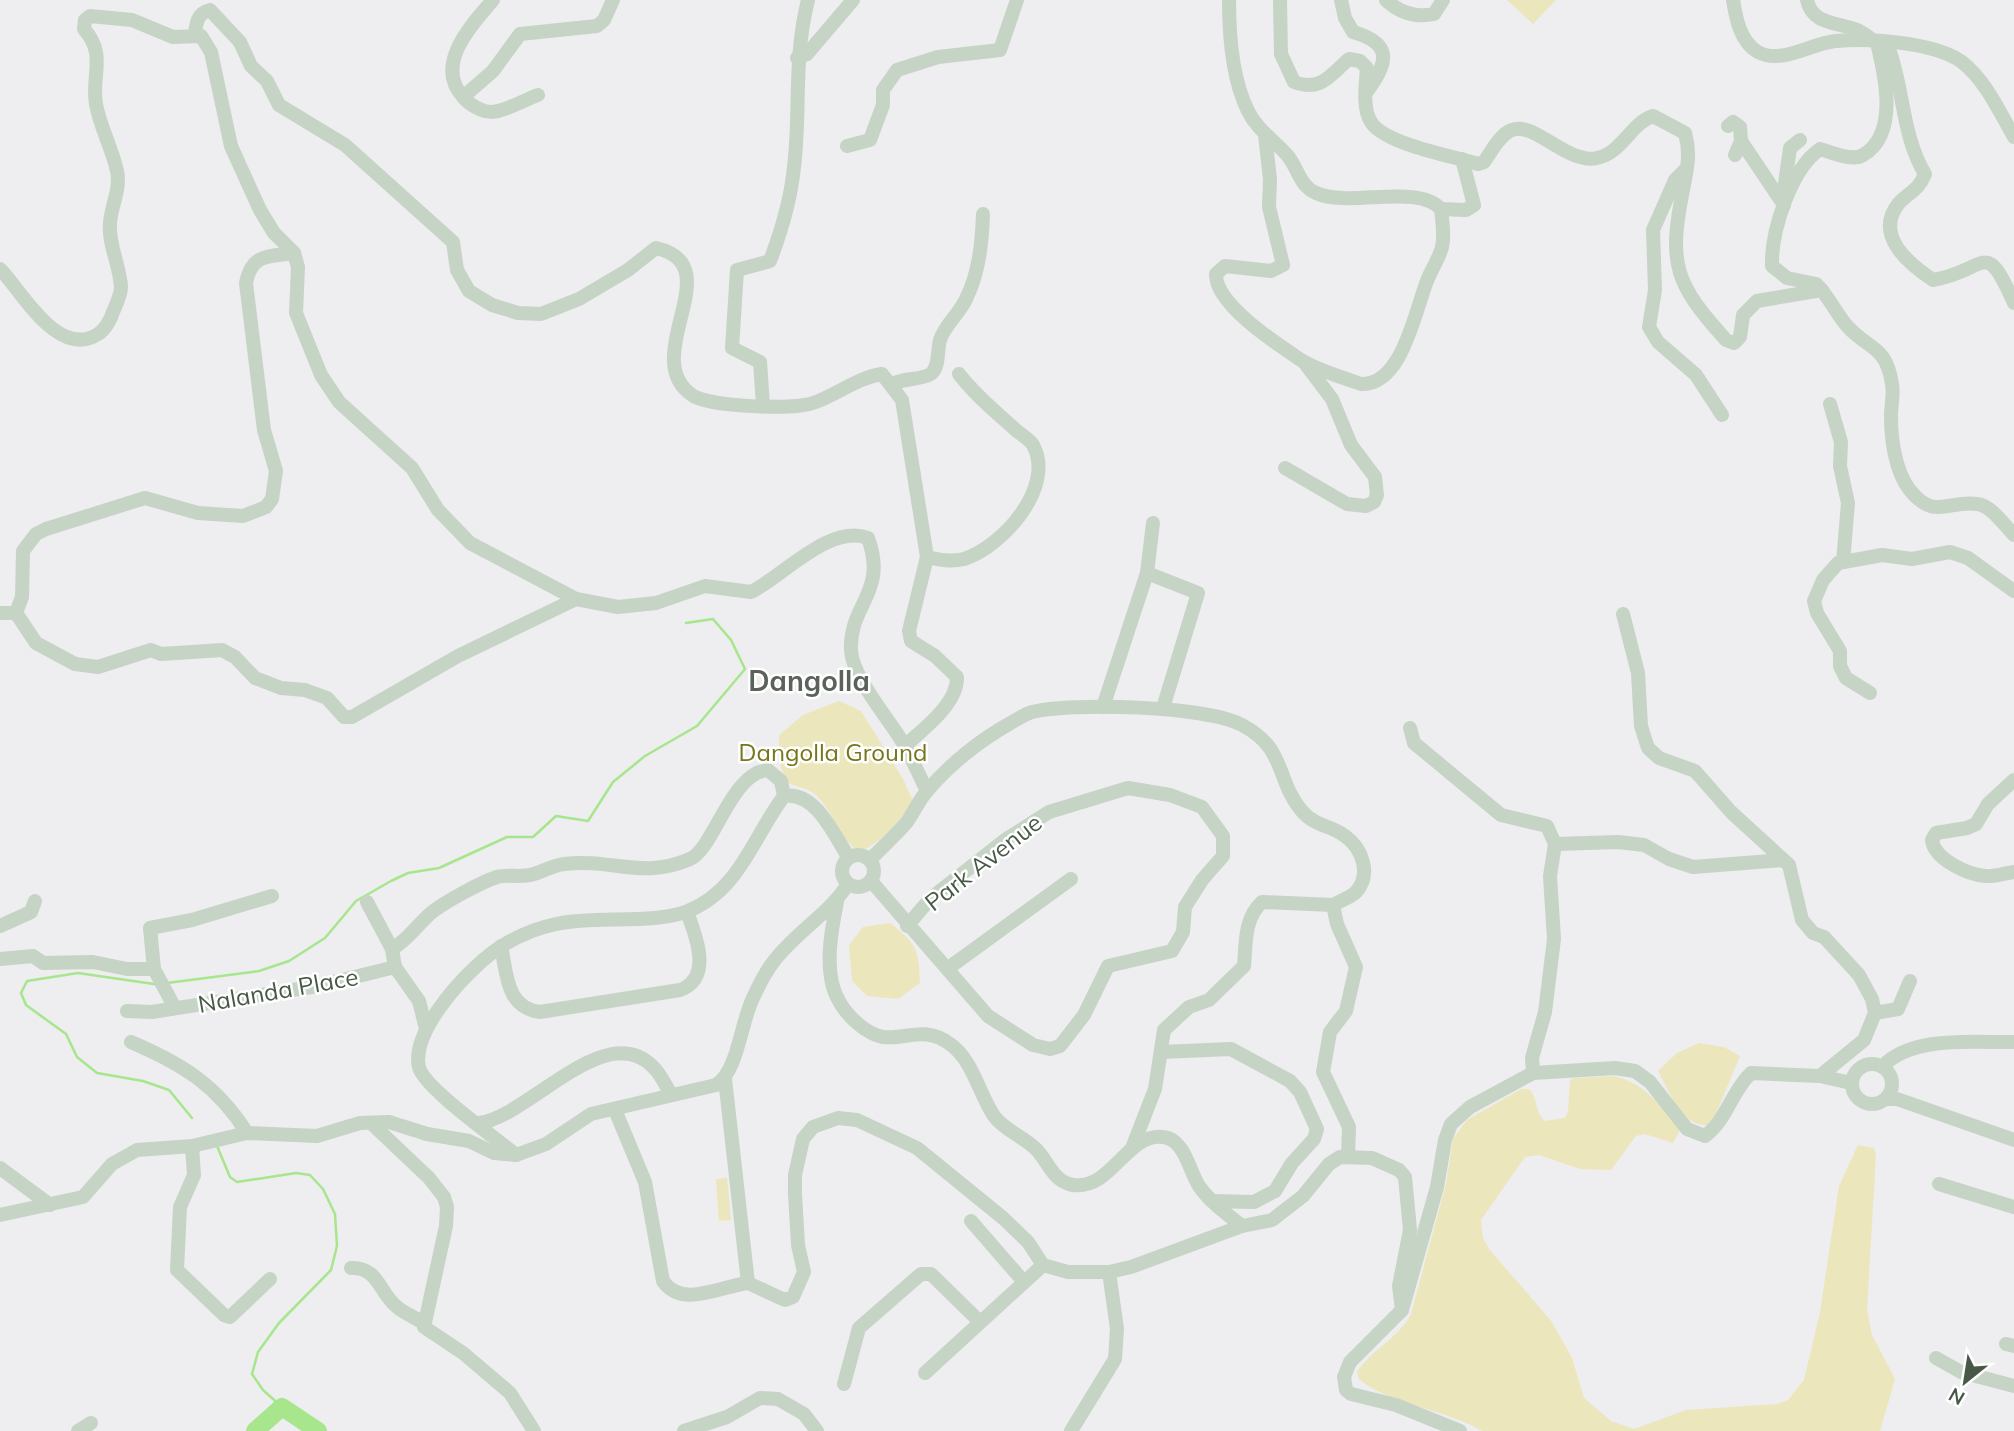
<svg xmlns="http://www.w3.org/2000/svg" width="2014" height="1431" viewBox="0 0 2014 1431" font-family="Mulish,sans-serif">
<style>
.green{fill:#ece6bd}
.lines{fill:none;stroke-linecap:round;stroke-linejoin:round}
.stream{stroke:#a7e68d;stroke-width:2.5}
.river{stroke:#a7e68d;stroke-width:18}
.minor{stroke:#c5d4c4;stroke-width:14}
.labels{text-anchor:middle;dominant-baseline:central;stroke-width:5;stroke-linejoin:round;paint-order:stroke}
.park-label{font-size:24px;fill:#76761c;stroke:#fff}
.street-label{font-size:24px;fill:#475946;stroke:#fff}
.quarter-label{font-size:28px;font-weight:bold;fill:#5a625b;stroke:#fff}
</style>
<rect width="100%" height="100%" fill="#eeedf0"/>
<g class="green">
<path d="M1507 0H1556L1533 24Z"/>
<path d="M839 701 861 711 903 779 913 801C899 823 883 840 860 852 840 841 834 812 816 795 806 787 796 787 786 782L779 760V735L803 715Z"/>
<path d="M890 923C916 943 919 950 920 983L898 999 867 996 852 981 849 945 863 927Z"/>
<path d="M1699 1043 1724 1047 1740 1056 1715 1116 1707 1125C1681 1126 1669 1091 1658 1071L1677 1053Z"/>
<path d="M1614 1076C1645 1084 1661 1105 1680 1130L1673 1143 1645 1134 1636 1136 1611 1170 1580 1169 1539 1155 1525 1157 1481 1220 1483 1238 1489 1249 1552 1322 1572 1358 1584 1398 1611 1421 1634 1429 1686 1410 1777 1404 1788 1400 1804 1380 1820 1312 1839 1186 1858 1145 1874 1148 1876 1154 1867 1310 1872 1335 1895 1379 1880 1431H1482C1448 1410 1386 1403 1359 1379L1357 1372C1372 1349 1399 1338 1411 1314L1446 1184 1453 1139 1467 1120 1521 1089H1529C1538 1098 1535 1113 1545 1121L1565 1118 1568 1112 1570 1081 1574 1078Z"/>
<path d="M727 1178 731 1220 719 1221 716 1179Z"/>
</g>
<g class="lines">
<g class="stream">
<path d="M167 983 259 971 289 961 325 938 356 901 391 881 408 873 439 868 507 837H533L556 816 588 821 613 782 645 756 697 726 745 669 731 640 713 619 686 623"/>
<path d="M154 984 78 973 27 981 21 993 26 1005 66 1034 77 1057 97 1073 143 1081 169 1090 192 1118"/>
<path d="M217 1146 230 1177 237 1182 296 1173 310 1175 323 1189 335 1214 337 1246 331 1270 279 1323 258 1352 252 1374 263 1390 282 1407"/>
</g>
<path class="river" d="M255 1431 282 1407 318 1431"/>
<g class="minor">
<path d="M493 0C471 25 433 66 464 98 470 105 482 112 492 112 506 111 524 100 538 95"/>
<path d="M1229 0C1229 35 1232 79 1248 111 1257 130 1274 140 1287 155 1298 167 1299 186 1316 193 1350 208 1417 183 1441 209 1442 221 1445 234 1442 247 1439 259 1431 270 1427 281 1415 311 1402 386 1361 384 1342 377 1319 371 1301 360 1277 344 1215 304 1216 274L1225 266 1271 271 1283 265 1269 207 1270 179 1265 135"/>
<path d="M1280 0 1281 54 1294 82C1321 92 1329 76 1349 59L1360 61 1367 68C1366 83 1362 109 1371 122 1384 144 1453 156 1478 164L1484 162C1491 152 1500 134 1512 130 1534 121 1568 165 1597 158 1622 153 1631 123 1653 116L1685 133C1691 154 1687 169 1683 190 1668 264 1675 284 1726 340L1734 343 1740 337 1743 315 1757 301 1822 290"/>
<path d="M1341 0 1345 18 1353 32C1395 44 1387 64 1366 93"/>
<path d="M1386 0C1400 13 1415 18 1434 14L1443 0"/>
<path d="M1733 0C1736 18 1740 42 1758 52 1782 65 1811 43 1836 41 1869 38 1934 42 1962 62 1986 81 1999 111 2014 137"/>
<path d="M1807 0C1812 25 1838 22 1857 30 1864 33 1871 39 1877 43 1885 75 1899 134 1863 155 1852 162 1831 152 1820 149 1791 169 1771 231 1772 266L1787 278 1816 284C1829 296 1836 314 1848 327 1869 350 1886 345 1892 384 1894 394 1891 406 1891 416 1891 439 1895 470 1909 489 1934 521 1948 500 1977 504 1991 505 2005 526 2014 535"/>
<path d="M195 35C196 24 197 13 210 10L240 42 251 66 267 81 279 105 345 145 453 242 457 270 469 291 492 305 518 313 541 314 579 299 628 270 656 248C732 265 637 357 692 395 709 407 793 410 813 403 837 395 856 378 882 374L902 400 927 557 909 631 911 641 935 656 957 677C958 704 923 729 905 746"/>
<path d="M1877 43 1889 49C1904 90 1902 136 1925 174 1919 190 1909 192 1899 203 1873 235 1909 264 1933 280 1988 271 1984 235 2014 303"/>
<path d="M797 58 807 54 853 0"/>
<path d="M463 97 493 71 520 34 597 26 604 20 613 0"/>
<path d="M1728 126 1733 122 1740 127 1741 141"/>
<path d="M847 146 870 140 883 105V90L897 70 938 57 1000 50 1017 0"/>
<path d="M1735 155 1741 141 1784 205"/>
<path d="M1685 170 1675 180 1653 230 1655 290 1649 327 1658 342 1696 375 1722 415"/>
<path d="M1784 191 1790 148 1800 140"/>
<path d="M1441 209 1466 210 1474 205 1462 159"/>
<path d="M294 253C268 257 252 253 246 283L264 430 276 471 272 499 266 507 243 516 198 513 145 498 46 529 36 534 23 551 22 597 16 613 36 643 75 664 98 667 151 650 161 654 222 650 235 657 255 678 281 688 305 690 327 698 344 717H352L458 656 576 599"/>
<path d="M0 269C21 290 58 360 98 334 105 330 111 319 113 312 116 305 121 295 121 287 120 266 108 244 110 223 111 206 121 189 117 171 112 148 100 127 96 104 91 75 107 55 84 29L85 20 90 16 132 20 173 37 201 36 211 52 231 146 260 210 274 233 294 253 298 267 296 313 321 375 339 402 412 468 438 510 470 543 576 599 618 607 656 603 705 586 751 592C782 577 830 523 868 538 888 593 849 604 851 650 852 677 889 719 903 743 912 758 919 775 927 791"/>
<path d="M892 384C904 378 918 380 929 375 940 370 937 350 940 340 944 326 960 313 966 299 979 273 982 243 983 214"/>
<path d="M1830 404 1841 442 1840 466 1848 503 1843 562"/>
<path d="M763 405 760 362 732 348 737 270 770 261C781 232 791 198 794 167 801 108 793 60 808 0"/>
<path d="M1285 468 1347 504 1366 506 1374 502 1377 495 1375 477 1351 445 1332 399 1304 362"/>
<path d="M927 557C940 560 951 562 964 559 1002 547 1056 487 1033 445 1030 440 1022 435 1017 431 997 413 975 395 959 374"/>
<path d="M1147 573 1198 593 1163 708"/>
<path d="M0 613H16"/>
<path d="M1623 614 1638 673 1641 726 1648 748 1659 758 1695 771 1731 812 1789 865 1802 920 1813 933 1824 937 1859 975 1872 999 1875 1013 1864 1040 1820 1076"/>
<path d="M1870 693 1846 678 1840 666V651L1817 613 1814 601 1823 580 1838 563 1882 555 1912 559 1950 552 1968 558 2014 591"/>
<path d="M1103 707 1147 573 1153 523"/>
<path d="M1410 728 1414 743 1501 815 1547 826 1555 844 1550 876 1554 939 1545 1012 1532 1058 1533 1073"/>
<path d="M2014 780 1988 804 1976 824 1967 828 1936 833 1932 840C1934 859 1968 875 1986 876 1995 877 2005 873 2014 872"/>
<path d="M1555 844 1618 842 1644 845 1669 859 1693 867 1783 860"/>
<circle cx="858" cy="871" r="16"/>
<path d="M870 860C882 847 896 835 907 822 914 812 919 800 927 791 949 765 980 740 1009 724 1016 720 1025 714 1032 712 1071 702 1208 706 1242 725 1287 749 1275 778 1301 810 1315 827 1331 825 1345 836 1362 848 1372 874 1356 892 1351 897 1340 901 1333 905L1337 924 1356 967 1346 1011 1330 1032 1323 1072 1349 1127 1348 1157"/>
<path d="M871 881 988 1016 1033 1045 1050 1049 1060 1046 1084 1015 1108 966 1172 951 1183 932 1185 907 1202 880 1223 856V836L1202 807 1170 795 1128 788 1049 812 1005 840 930 899 907 926"/>
<path d="M367 902 392 949 395 967 419 1001 426 1029"/>
<path d="M837 902C831 931 823 974 839 1001 847 1016 866 1034 883 1037 906 1040 925 1025 950 1044 973 1060 979 1094 994 1116 1004 1130 1024 1137 1036 1149 1048 1161 1053 1182 1073 1185 1112 1190 1126 1133 1163 1137 1185 1139 1189 1171 1199 1186 1210 1202 1227 1214 1242 1226"/>
<path d="M0 926 31 912 35 901"/>
<path d="M501 946C507 974 506 1008 540 1012L680 990C713 978 696 936 687 912"/>
<path d="M392 949C408 940 417 925 431 913 443 903 481 882 497 877 508 874 522 878 534 874 544 871 554 865 564 864 613 858 642 880 690 859 714 849 731 772 768 770L781 781 784 796"/>
<path d="M0 959 33 956 43 963 93 962 127 969H154"/>
<path d="M947 969 1071 879"/>
<path d="M175 1008 154 969 150 928 192 920 272 896"/>
<path d="M127 1011 152 1012 318 986 395 967"/>
<path d="M1875 1013 1898 1009 1910 981"/>
<path d="M131 1042C182 1064 217 1085 247 1133"/>
<path d="M1161 1052 1231 1049 1290 1081 1300 1092 1317 1129 1314 1139 1292 1163 1275 1191 1254 1202 1212 1201"/>
<circle cx="1872" cy="1084" r="20"/>
<path d="M1883 1066C1913 1035 1974 1043 2014 1042"/>
<path d="M725 1079 748 1283"/>
<path d="M1886 1099H1897L2014 1140"/>
<path d="M615 1110 645 1182 663 1281C682 1309 721 1286 748 1283"/>
<path d="M371 1123 429 1178 444 1197 447 1207 446 1226 424 1327 463 1353 510 1393 534 1431"/>
<path d="M479 1123C527 1118 606 1017 653 1067 661 1074 665 1085 671 1094"/>
<path d="M192 1146 194 1175 180 1207 177 1270 224 1315 230 1317 270 1279"/>
<path d="M1132 1148 1155 1089 1164 1030 1189 1007 1209 1000 1244 966C1246 944 1244 918 1262 902L1333 905"/>
<path d="M516 1155C496 1138 423 1087 419 1067 410 1030 472 964 502 946 518 936 537 928 556 924 595 915 653 925 688 911 740 890 753 837 784 796 816 791 834 835 849 858"/>
<path d="M0 1168 50 1205"/>
<path d="M1939 1184 2014 1207"/>
<path d="M0 1215 83 1197 112 1164 137 1150 192 1146 247 1133 317 1136 360 1123 389 1122 427 1134 469 1141 494 1153 516 1155 546 1144 591 1114 716 1085C738 1071 740 1025 753 998 759 985 765 972 774 961 796 932 829 914 848 884"/>
<path d="M971 1221 1024 1282"/>
<path d="M351 1268C379 1267 379 1293 397 1307 404 1313 414 1317 422 1322"/>
<path d="M748 1283 785 1300 793 1297 804 1272 798 1245 795 1194V1175L803 1139 813 1127 838 1118 857 1120 917 1148 1003 1218 1028 1242 1043 1265 1068 1272H1109L1131 1267 1242 1226 1272 1220 1303 1196 1329 1164 1340 1157 1372 1158 1399 1170 1405 1177 1410 1230 1399 1286 1402 1310"/>
<path d="M2006 1344 2014 1346"/>
<path d="M1936 1358 1961 1372 2014 1386"/>
<path d="M925 1373 1043 1265"/>
<path d="M844 1384 859 1328 921 1274H931L979 1321"/>
<path d="M78 1431 91 1423"/>
<path d="M684 1431 727 1417 760 1398 778 1399 804 1414 817 1431"/>
<path d="M1071 1431 1115 1359 1117 1329 1109 1272"/>
<path d="M1460 1431 1396 1405 1351 1394 1346 1390 1344 1377 1350 1362 1402 1310 1437 1187 1445 1140 1451 1124 1470 1107 1533 1073 1615 1068 1635 1071 1650 1082 1687 1129 1705 1136C1727 1120 1731 1092 1751 1073L1820 1076 1851 1083"/>
</g>
</g>
<g class="labels">
<g class="park-label">
<text x="833" y="752">Dangolla Ground</text>
</g>
<g class="street-label">
<text transform="translate(983 862) rotate(-38)">Park Avenue</text>
<text transform="translate(278 990) rotate(-10)">Nalanda Place</text>
</g>
<g class="quarter-label">
<text x="809" y="680">Dangolla</text>
</g>
</g>
<g transform="translate(1965 1382) rotate(210)" stroke="#ffffff" stroke-width="5" paint-order="stroke">
<path d="M0-5L12 26L0 18L-12 26Z" fill="#475946"/>
<text y="-10" font-size="19" font-weight="bold" text-anchor="middle" fill="#475946">N</text>
</g>
</svg>
